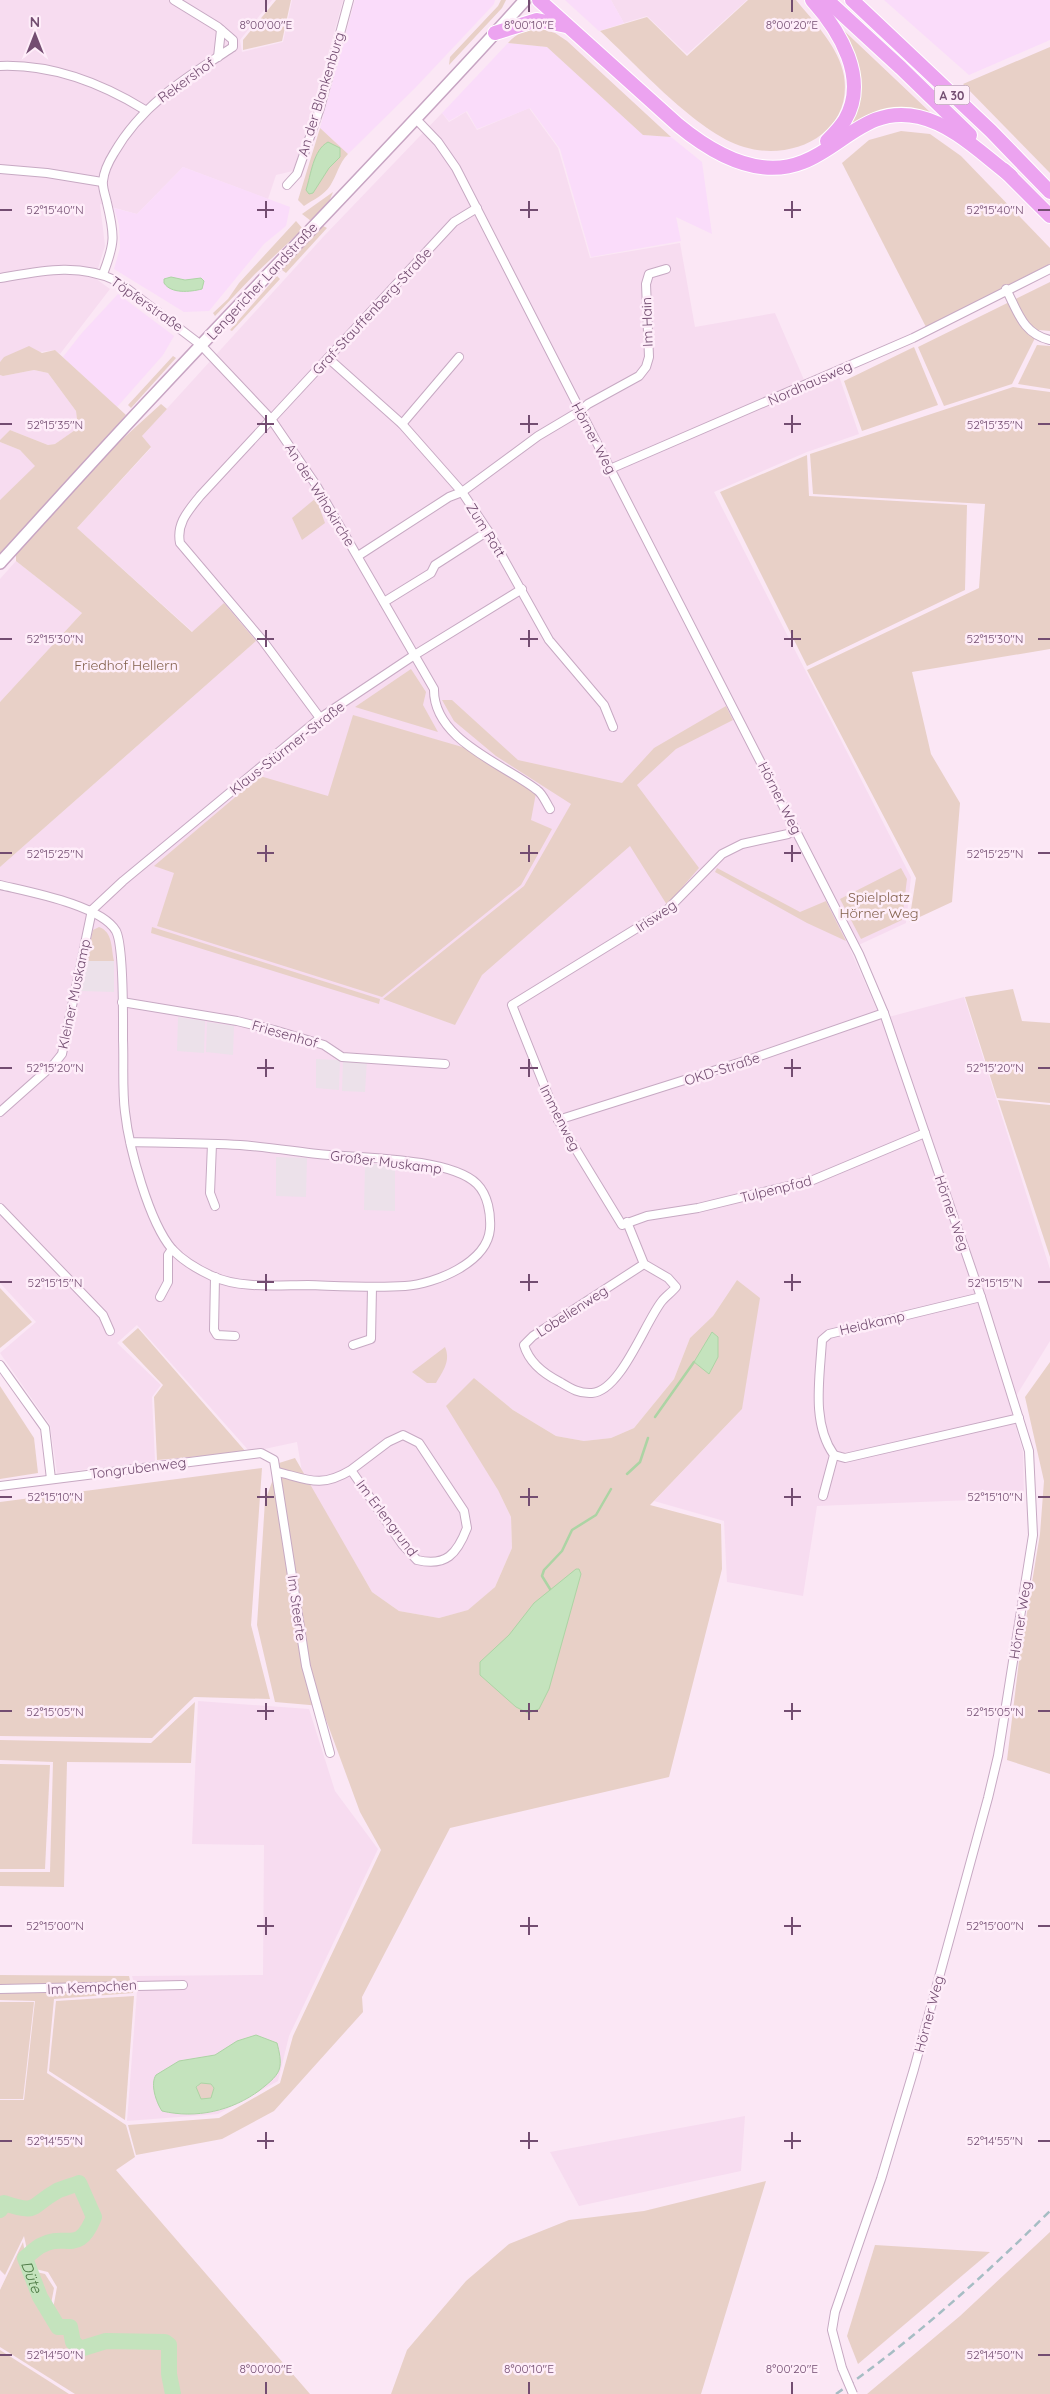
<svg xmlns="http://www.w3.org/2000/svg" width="1050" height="2394" viewBox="0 0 1050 2394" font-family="Quicksand,sans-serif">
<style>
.residential{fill:#f7dcf0}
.commercial{fill:#fadcfa}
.industrial{fill:#ece1ea}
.green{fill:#e8d0c7}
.water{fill:#c4e3bd;stroke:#acd4a4;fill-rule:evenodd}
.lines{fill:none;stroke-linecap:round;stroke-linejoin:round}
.stream{stroke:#acd4a4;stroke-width:2.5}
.river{stroke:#c4e3bd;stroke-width:16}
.street-casing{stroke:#c7a9c3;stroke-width:10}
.secondary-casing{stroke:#c7a5c3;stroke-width:14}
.highway-casing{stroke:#fff;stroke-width:16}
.street{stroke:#fff;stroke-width:8}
.secondary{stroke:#fff;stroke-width:11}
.highway{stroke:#eca3f0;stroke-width:14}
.rail{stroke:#a6bdc4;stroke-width:2.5;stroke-dasharray:8 5;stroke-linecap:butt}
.street-bridge-casing{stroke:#c7a9c3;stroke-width:10;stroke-linecap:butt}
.street-bridge{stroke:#fff;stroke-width:8}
.ticks{fill:none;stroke:#734d71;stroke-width:2}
.labels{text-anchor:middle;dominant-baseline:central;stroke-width:5;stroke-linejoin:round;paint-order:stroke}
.shield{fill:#feedf9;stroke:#9d7d9a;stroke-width:1}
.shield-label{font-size:12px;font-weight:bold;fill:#734d71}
.street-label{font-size:14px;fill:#734d71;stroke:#feedf9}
.park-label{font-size:14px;fill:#83614c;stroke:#feedf9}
.water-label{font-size:15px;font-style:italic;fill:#4a7742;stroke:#feedf9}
.ticks-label{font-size:12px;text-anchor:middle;fill:#734d71;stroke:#feedf9;stroke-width:5;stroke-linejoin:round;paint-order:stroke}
</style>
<rect width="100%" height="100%" fill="#fbe7f5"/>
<g class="residential">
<path d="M0 0H272L240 40 242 52 283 42 292 0H343L309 124 293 171 276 175 268 199 183 167 137 214 100 204 105 246 95 278 110 289 60 354 55 350 4 357 0 362Z"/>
<path d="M611 0H747L687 54 647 16 624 23Z"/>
<path d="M529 108 558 148 590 258 680 243 695 327 775 313 808 389 839 376 859 434 807 452 714 492 911 877 906 923 850 949 881 1019 964 997 1050 1269V1341L1010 1406 1023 1452 1024 1498 817 1506 803 1596 727 1582 724 1521 654 1501 742 1409 737 1280 713 1316 690 1338 674 1379 634 1428 611 1438 584 1441 556 1436 513 1410 474 1378 498 1490 511 1517 512 1548 495 1587 469 1610 439 1618 399 1611 372 1592 302 1472 297 1442 250 1452 137 1325 117 1343 161 1385 152 1397 155 1461 57 1473 50 1425 0 1353 36 1322 0 1283V867L256 641 193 632 77 528 151 448 142 436 324 236 442 113 449 122 466 112 477 130Z"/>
<path d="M34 370 48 373 76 411 78 428 55 444 48 445 10 430 0 440V375L3 376Z"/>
<path d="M0 442 20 450 36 466 0 500Z"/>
<path d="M16 561 82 613 0 702V579Z"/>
<path d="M198 1701 309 1709 335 1791 378 1849 289 2036 278 2081 218 2114 127 2121 137 1992 132 1976 263 1975 264 1845 192 1844Z"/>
<path d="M745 2116 741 2171 579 2206 550 2152Z"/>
</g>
<g class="commercial">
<path d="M355 0H495L494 4 416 87 348 154 320 128Z"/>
<path d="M565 0H611L624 23 599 31Z"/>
<path d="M884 0H1050V40L969 75Z"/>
<path d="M508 43 547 47 643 135 671 137 702 162 712 234 676 217 681 241 591 257 560 149 530 108 477 129 467 111 449 121 442 113Z"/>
<path d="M183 167 290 207 286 226 264 244 209 311 184 312 114 269 120 248 119 225 114 208 137 214Z"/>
<path d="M118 294 174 336 163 355 117 407 63 357 81 334Z"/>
</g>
<g class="industrial">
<path d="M86 961H114V992L80 991Z"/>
<path d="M178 1017 205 1021 204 1053 177 1051Z"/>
<path d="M207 1022 234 1026 233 1055 206 1052Z"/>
<path d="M316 1059 340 1060 339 1090 316 1088Z"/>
<path d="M343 1060H367L365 1092 342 1091Z"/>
<path d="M276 1157 307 1158 306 1197 276 1196Z"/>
<path d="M365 1163 395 1166V1211L364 1210Z"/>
</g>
<g class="green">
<path d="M276 0H291L282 41 243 50V40Z"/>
<path d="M501 0H506L502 8 449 65 450 57 498 6Z"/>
<path d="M748 0H796C814 22 839 47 844 76 853 134 792 162 744 147 697 133 637 65 600 31L647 17 687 56Z"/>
<path d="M837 24 932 114 842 132 854 108Z"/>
<path d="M538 28 555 33 567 41 671 137 643 135 547 47 508 43C517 33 525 30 538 28Z"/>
<path d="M1050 47V173L963 84Z"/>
<path d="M320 128 348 154C339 163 337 175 330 186 324 195 313 200 304 206L298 200Z"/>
<path d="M901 131 930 134 961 156 1050 248V264L926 327 842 163 869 140Z"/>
<path d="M333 192 328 204 311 221 302 214Z"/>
<path d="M296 221 303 229 255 274 215 316 213 313 228 299 239 283Z"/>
<path d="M323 226 327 228 286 273 282 270 319 227Z"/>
<path d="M277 276 280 279 232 331 230 330Z"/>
<path d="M1050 282V331L1039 330 1012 384 944 406 918 347Z"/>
<path d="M1037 345 1050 346V389L1018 384Z"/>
<path d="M29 346 42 353 55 350 126 415 84 465 0 556V500L35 466 20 450 0 442V440L10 430 48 445 55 444 78 428 76 411 48 373 34 370 3 376 0 375V362L4 357Z"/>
<path d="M914 347 938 405 862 431 844 381Z"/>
<path d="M173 356 176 358 131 408 128 405Z"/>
<path d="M1013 387 1050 392V649L912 672 931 754 960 803 952 902 909 922 916 878 807 670 979 588 985 504 813 494 810 454Z"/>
<path d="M161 404 167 409 142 436 151 447 77 528 192 632 224 603 256 641 0 867V702L82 613 16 561V554L117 444Z"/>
<path d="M807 455 809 496 967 505 965 590 807 666 720 492Z"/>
<path d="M316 498 325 523 302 540 292 518Z"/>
<path d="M411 669 426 692 423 705 438 732 355 707Z"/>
<path d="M442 700H452L518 760 622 783 654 748 726 706 733 720 676 749 637 785 699 868 667 905 630 846 482 975 455 1025 383 999 524 886 571 804 496 756 454 721Z"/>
<path d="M353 715 469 749 536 793 531 820 552 829 521 885 382 997 157 926 174 873 154 866 260 776 328 796Z"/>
<path d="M717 868 800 912 826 901 846 941 807 923 715 872Z"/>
<path d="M901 868 907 879 902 920 861 939 840 899Z"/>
<path d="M99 927C113 932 111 948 114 961H86L93 930Z"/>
<path d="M152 927 380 999 379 1004 151 933Z"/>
<path d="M1013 989 1022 1021 1050 1023V1103L997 1098 965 997Z"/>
<path d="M998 1100 1050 1105V1257Z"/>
<path d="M737 1280 760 1298 742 1409 650 1505 721 1524 722 1569 669 1777 450 1828 362 1997 363 2012 274 2111 222 2139 136 2155 128 2125 219 2118 280 2083 293 2036 381 1850 360 1812 321 1706 275 1702 257 1625 265 1501 279 1463 295 1458 372 1592 399 1611 439 1618 468 1610 495 1587 512 1548 511 1517 498 1490 446 1406 474 1378 513 1410 556 1436 584 1441 611 1438 634 1428 674 1379 690 1338 713 1316Z"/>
<path d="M0 1288 32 1322 0 1348Z"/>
<path d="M138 1328 246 1452 157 1460 154 1397 163 1385 122 1342Z"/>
<path d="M445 1347C451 1361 443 1371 436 1383H427L412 1372Z"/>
<path d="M1050 1362V1774L1007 1760 1019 1661 1040 1534 1044 1481 1025 1397Z"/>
<path d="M0 1386 34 1438 38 1473 0 1479Z"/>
<path d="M262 1468 251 1625 270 1699 194 1697 152 1738 0 1736V1502Z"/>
<path d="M195 1702 191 1763 67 1762 64 1887 0 1886V1872H50L53 1762 0 1760V1740L151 1743Z"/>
<path d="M0 1764 50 1765 45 1869H0Z"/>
<path d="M0 1975 129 1976 133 1993 54 1999 47 2073 126 2125 135 2157 116 2170 310 2394H175L173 2355 161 2336C143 2343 133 2341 115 2342 100 2343 92 2353 77 2348L78 2339 70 2329H59L54 2324 53 2309 57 2287 48 2272 31 2268 24 2236 5 2275 0 2270V2100H24L35 2001 0 2000Z"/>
<path d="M134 1996 125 2120 49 2071 56 2001Z"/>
<path d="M0 2002H34L23 2099H0Z"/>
<circle cx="205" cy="2091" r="9"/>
<path d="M766 2181 701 2394H391L407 2350 466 2281 509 2244 569 2220 644 2211Z"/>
<path d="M1050 2232V2394H867L960 2316Z"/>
<path d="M23 2242 28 2270 45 2274 54 2288 49 2315 52 2325 59 2330H67L75 2339V2349L87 2354 119 2344H147L159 2339 169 2352 174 2394H75L0 2347V2290Z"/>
<path d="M875 2245 990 2252 858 2364 847 2336Z"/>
<path d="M0 2350 69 2394H0Z"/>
</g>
<g class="water">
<path d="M328 142 340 148V157L329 168 313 193 309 194 306 190C311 175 313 150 328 142Z"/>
<path d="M171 277 185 280 201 278 204 281 202 289C190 292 171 294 164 283V279Z"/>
<path d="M712 1332 718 1337V1357L709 1374 694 1362Z"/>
<path d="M576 1569H579L581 1574 549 1689 539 1709 528 1713 516 1707 480 1675V1662L509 1635 534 1603Z"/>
<path d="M256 2035 277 2043C279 2051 282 2062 279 2070 276 2078 266 2085 260 2090 232 2111 196 2119 162 2111 156 2102 150 2084 156 2075L179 2061 215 2055 237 2041ZM201 2083 211 2084 214 2088 211 2098 201 2099 196 2087Z"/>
</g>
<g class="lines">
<g class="stream">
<path d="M655 1417 694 1362"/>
<path d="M627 1474 640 1462 648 1438"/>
<path d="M550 1589 542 1576 544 1570 562 1551 572 1530 596 1515 611 1489"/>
</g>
<path class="river" id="s1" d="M0 2210 4 2203C39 2215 30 2206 57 2191 63 2188 72 2186 79 2183L94 2217C78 2257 66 2231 40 2246 35 2249 30 2254 25 2258L40 2297 58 2327H70L73 2342 80 2349 106 2341 165 2342 169 2345V2374L173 2394"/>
<g class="street-casing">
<g id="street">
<path d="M218 57 221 30"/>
<path d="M0 66C53 64 101 83 145 110"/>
<path d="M415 118 438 142 456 168 859 954 884 1013 981 1297 1029 1451 1033 1535 998 1756 988 1798 914 2069 881 2179 835 2312 832 2330 842 2368"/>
<path d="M0 169 47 173 102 182"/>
<path d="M287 185 297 174 320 108 349 0"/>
<path d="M103 274C115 243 115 236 107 203 106 197 102 188 103 181 104 171 109 161 114 153 142 104 187 77 233 47V40L218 27 174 0"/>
<path d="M0 278C40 271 79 262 117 281L201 345 271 419 316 485 434 689C433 740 504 764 537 790 543 794 546 803 550 809"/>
<path d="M1006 289C1018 312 1023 334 1050 340"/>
<path d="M328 358 402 424 462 492 488 531 549 640 604 705 613 727"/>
<path d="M402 424 459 357"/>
<path d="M610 469 913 338 1050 269"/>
<path d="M358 556 449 497 462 492 538 436 580 411 588 404 639 376 646 367 649 357 646 284 649 274 666 269"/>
<path d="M384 602 431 573 435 565 488 531"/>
<path d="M320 718 263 641 180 543C176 523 189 510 200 496L454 222 477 208"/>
<path d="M796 830 788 834 742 844 722 854 668 909 512 1005 558 1120 622 1225 647 1216 698 1208 813 1180 925 1133"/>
<path d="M0 885C29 892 101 905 116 931 124 946 123 1019 123 1040 124 1064 122 1089 125 1112 129 1148 149 1222 172 1249 182 1260 199 1270 212 1276 240 1289 278 1285 308 1285 340 1286 373 1288 405 1286 435 1284 487 1263 490 1229 491 1214 488 1195 477 1184 450 1157 356 1158 318 1154 292 1151 266 1147 240 1145 203 1143 167 1143 130 1142"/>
<path d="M92 910 123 881 320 718 413 656 522 589"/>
<path d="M122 1002 237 1021 274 1030 324 1045 342 1057 445 1064"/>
<path d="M0 1112 54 1064 62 1054 92 910"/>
<path d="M558 1120 754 1058 884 1013"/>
<path d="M212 1144 210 1193 215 1206"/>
<path d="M0 1208 103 1315 110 1331"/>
<path d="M627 1222 644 1264 668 1278 676 1287C672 1292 666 1296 662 1301 645 1322 621 1391 592 1393 579 1394 570 1388 560 1382 544 1374 529 1362 524 1345L533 1336 644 1264"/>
<path d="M215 1277 214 1330 217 1335 235 1336"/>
<path d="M160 1297 168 1282V1255L172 1249"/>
<path d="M353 1345 371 1339 372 1287"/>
<path d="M0 1365 45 1428 51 1479"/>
<path d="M834 1455 845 1458 1019 1418"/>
<path d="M278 1472C309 1480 321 1488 351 1470L402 1544 417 1560C446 1567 457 1554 467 1528L464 1511 419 1443 403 1435 388 1442 351 1470"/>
<path d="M0 1486 261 1453 274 1460 306 1666 330 1753"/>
<path d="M823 1496 834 1455C811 1423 820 1377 822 1340L829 1334 981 1297"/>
<path d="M0 1989 183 1985"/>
</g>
</g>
<g class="secondary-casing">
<path id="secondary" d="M0 563C52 506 104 448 157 392 279 261 405 134 525 0"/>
</g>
<g class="highway-casing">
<g id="highway">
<path d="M539 0 678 125C712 153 758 180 803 162 844 146 868 105 919 117 954 125 983 155 1011 176"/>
<path d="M812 0C840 31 869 79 845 120 840 128 833 135 827 141"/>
<path d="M827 0 901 68 970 135"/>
<path d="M852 0 991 131 1050 192"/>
<path d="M495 33 537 20 566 26"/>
<path d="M1004 170 1050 216"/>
</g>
</g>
<use href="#street" class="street"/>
<use href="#secondary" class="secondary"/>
<use href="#highway" class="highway"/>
<path class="rail" d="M836 2394C913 2340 983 2277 1050 2211"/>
<g class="street-bridge-casing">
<path id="street-bridge" d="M842 2368 853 2394"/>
</g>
<use href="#street-bridge" class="street-bridge"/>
</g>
<path class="ticks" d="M266 0V12M529 0V12M792 0V12M266 201V218M529 201V218M792 201V218M0 210H12M257 210H274M520 210H538M784 210H801M1038 210H1050M266 415V433M529 415V433M792 415V433M0 424H12M257 424H274M520 424H538M784 424H801M1038 424H1050M266 630V647M529 630V647M792 630V647M0 639H12M257 639H274M520 639H538M784 639H801M1038 639H1050M266 845V862M529 845V862M792 845V862M0 853H12M257 853H274M520 853H538M784 853H801M1038 853H1050M266 1059V1077M529 1059V1077M792 1059V1077M0 1068H12M257 1068H274M520 1068H538M784 1068H801M1038 1068H1050M266 1274V1291M529 1274V1291M792 1274V1291M0 1282H12M257 1282H274M520 1282H538M784 1282H801M1038 1282H1050M266 1488V1506M529 1488V1506M792 1488V1506M0 1497H12M257 1497H274M520 1497H538M784 1497H801M1038 1497H1050M266 1703V1720M529 1703V1720M792 1703V1720M0 1711H12M257 1711H274M520 1711H538M784 1711H801M1038 1711H1050M266 1917V1935M529 1917V1935M792 1917V1935M0 1926H12M257 1926H274M520 1926H538M784 1926H801M1038 1926H1050M266 2132V2149M529 2132V2149M792 2132V2149M0 2141H12M257 2141H274M520 2141H538M784 2141H801M1038 2141H1050M0 2355H12M1038 2355H1050M266 2382V2394M529 2382V2394M792 2382V2394"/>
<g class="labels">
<rect class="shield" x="934.5" y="85.5" width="35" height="19" rx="4"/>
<g class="shield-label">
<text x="952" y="95">A 30</text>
</g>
<g class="street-label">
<text transform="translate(186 80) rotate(-36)">Rekershof</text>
<text transform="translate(321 94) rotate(-73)">An der Blankenburg</text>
<text transform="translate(262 281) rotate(-47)">Lengericher Landstraße</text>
<text transform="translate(147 304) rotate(35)">Töpferstraße</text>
<text transform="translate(372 311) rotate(-47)">Graf-Stauffenberg-Straße</text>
<text transform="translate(647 322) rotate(-92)">Im Hain</text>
<text transform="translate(810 383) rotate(-24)">Nordhausweg</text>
<text transform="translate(594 438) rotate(62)">Hörner Weg</text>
<text transform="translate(320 495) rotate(58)">An der Wihokirche</text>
<text transform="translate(486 530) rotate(58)">Zum Rott</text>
<text transform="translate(287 748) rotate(-38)">Klaus-Stürmer-Straße</text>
<text transform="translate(780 798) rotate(63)">Hörner Weg</text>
<text transform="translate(656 916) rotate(-34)">Irisweg</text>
<text transform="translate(74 994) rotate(-78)">Kleiner Muskamp</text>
<text transform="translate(285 1034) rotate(16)">Friesenhof</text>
<text transform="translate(722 1069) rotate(-18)">OKD-Straße</text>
<text transform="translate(560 1118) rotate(63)">Immenweg</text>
<text transform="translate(386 1162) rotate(7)">Großer Muskamp</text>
<text transform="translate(776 1189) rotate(-14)">Tulpenpfad</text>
<text transform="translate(952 1213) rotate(71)">Hörner Weg</text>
<text transform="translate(572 1311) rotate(-33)">Lobelienweg</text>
<text transform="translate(872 1323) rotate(-13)">Heidkamp</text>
<text transform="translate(138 1468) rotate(-7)">Tongrubenweg</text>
<text transform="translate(387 1518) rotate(53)">Im Erlengrund</text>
<text transform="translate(297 1608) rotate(82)">Im Steerte</text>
<text transform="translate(1020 1620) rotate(-81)">Hörner Weg</text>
<text transform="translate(92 1987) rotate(-3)">Im Kempchen</text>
<text transform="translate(929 2014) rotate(-75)">Hörner Weg</text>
</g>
<g class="park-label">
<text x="126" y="665">Friedhof Hellern</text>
<text x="879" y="897">Spielplatz<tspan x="879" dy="16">Hörner Weg</tspan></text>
</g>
<g class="water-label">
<text stroke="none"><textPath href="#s1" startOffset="234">Düte</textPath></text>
</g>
</g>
<g class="ticks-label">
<text x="266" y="29">8°00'00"E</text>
<text x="529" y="29">8°00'10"E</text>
<text x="792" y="29">8°00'20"E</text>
<text x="55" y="214">52°15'40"N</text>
<text x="995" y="214">52°15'40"N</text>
<text x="55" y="429">52°15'35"N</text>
<text x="995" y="429">52°15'35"N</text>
<text x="55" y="643">52°15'30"N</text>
<text x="995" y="643">52°15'30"N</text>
<text x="55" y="858">52°15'25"N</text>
<text x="995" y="858">52°15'25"N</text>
<text x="55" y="1072">52°15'20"N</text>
<text x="995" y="1072">52°15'20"N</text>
<text x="55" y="1287">52°15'15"N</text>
<text x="995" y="1287">52°15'15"N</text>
<text x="55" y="1501">52°15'10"N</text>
<text x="995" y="1501">52°15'10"N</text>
<text x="55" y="1716">52°15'05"N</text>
<text x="995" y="1716">52°15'05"N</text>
<text x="55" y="1930">52°15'00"N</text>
<text x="995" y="1930">52°15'00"N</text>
<text x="55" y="2145">52°14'55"N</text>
<text x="995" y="2145">52°14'55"N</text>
<text x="55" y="2359">52°14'50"N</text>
<text x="995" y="2359">52°14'50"N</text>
<text x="266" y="2373">8°00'00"E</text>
<text x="529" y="2373">8°00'10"E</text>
<text x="792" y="2373">8°00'20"E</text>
</g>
<g transform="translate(35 35)" stroke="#feedf9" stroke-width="4" paint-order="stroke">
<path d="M0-4L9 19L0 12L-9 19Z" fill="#734d71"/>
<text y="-8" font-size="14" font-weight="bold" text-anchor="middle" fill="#734d71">N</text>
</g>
</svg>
